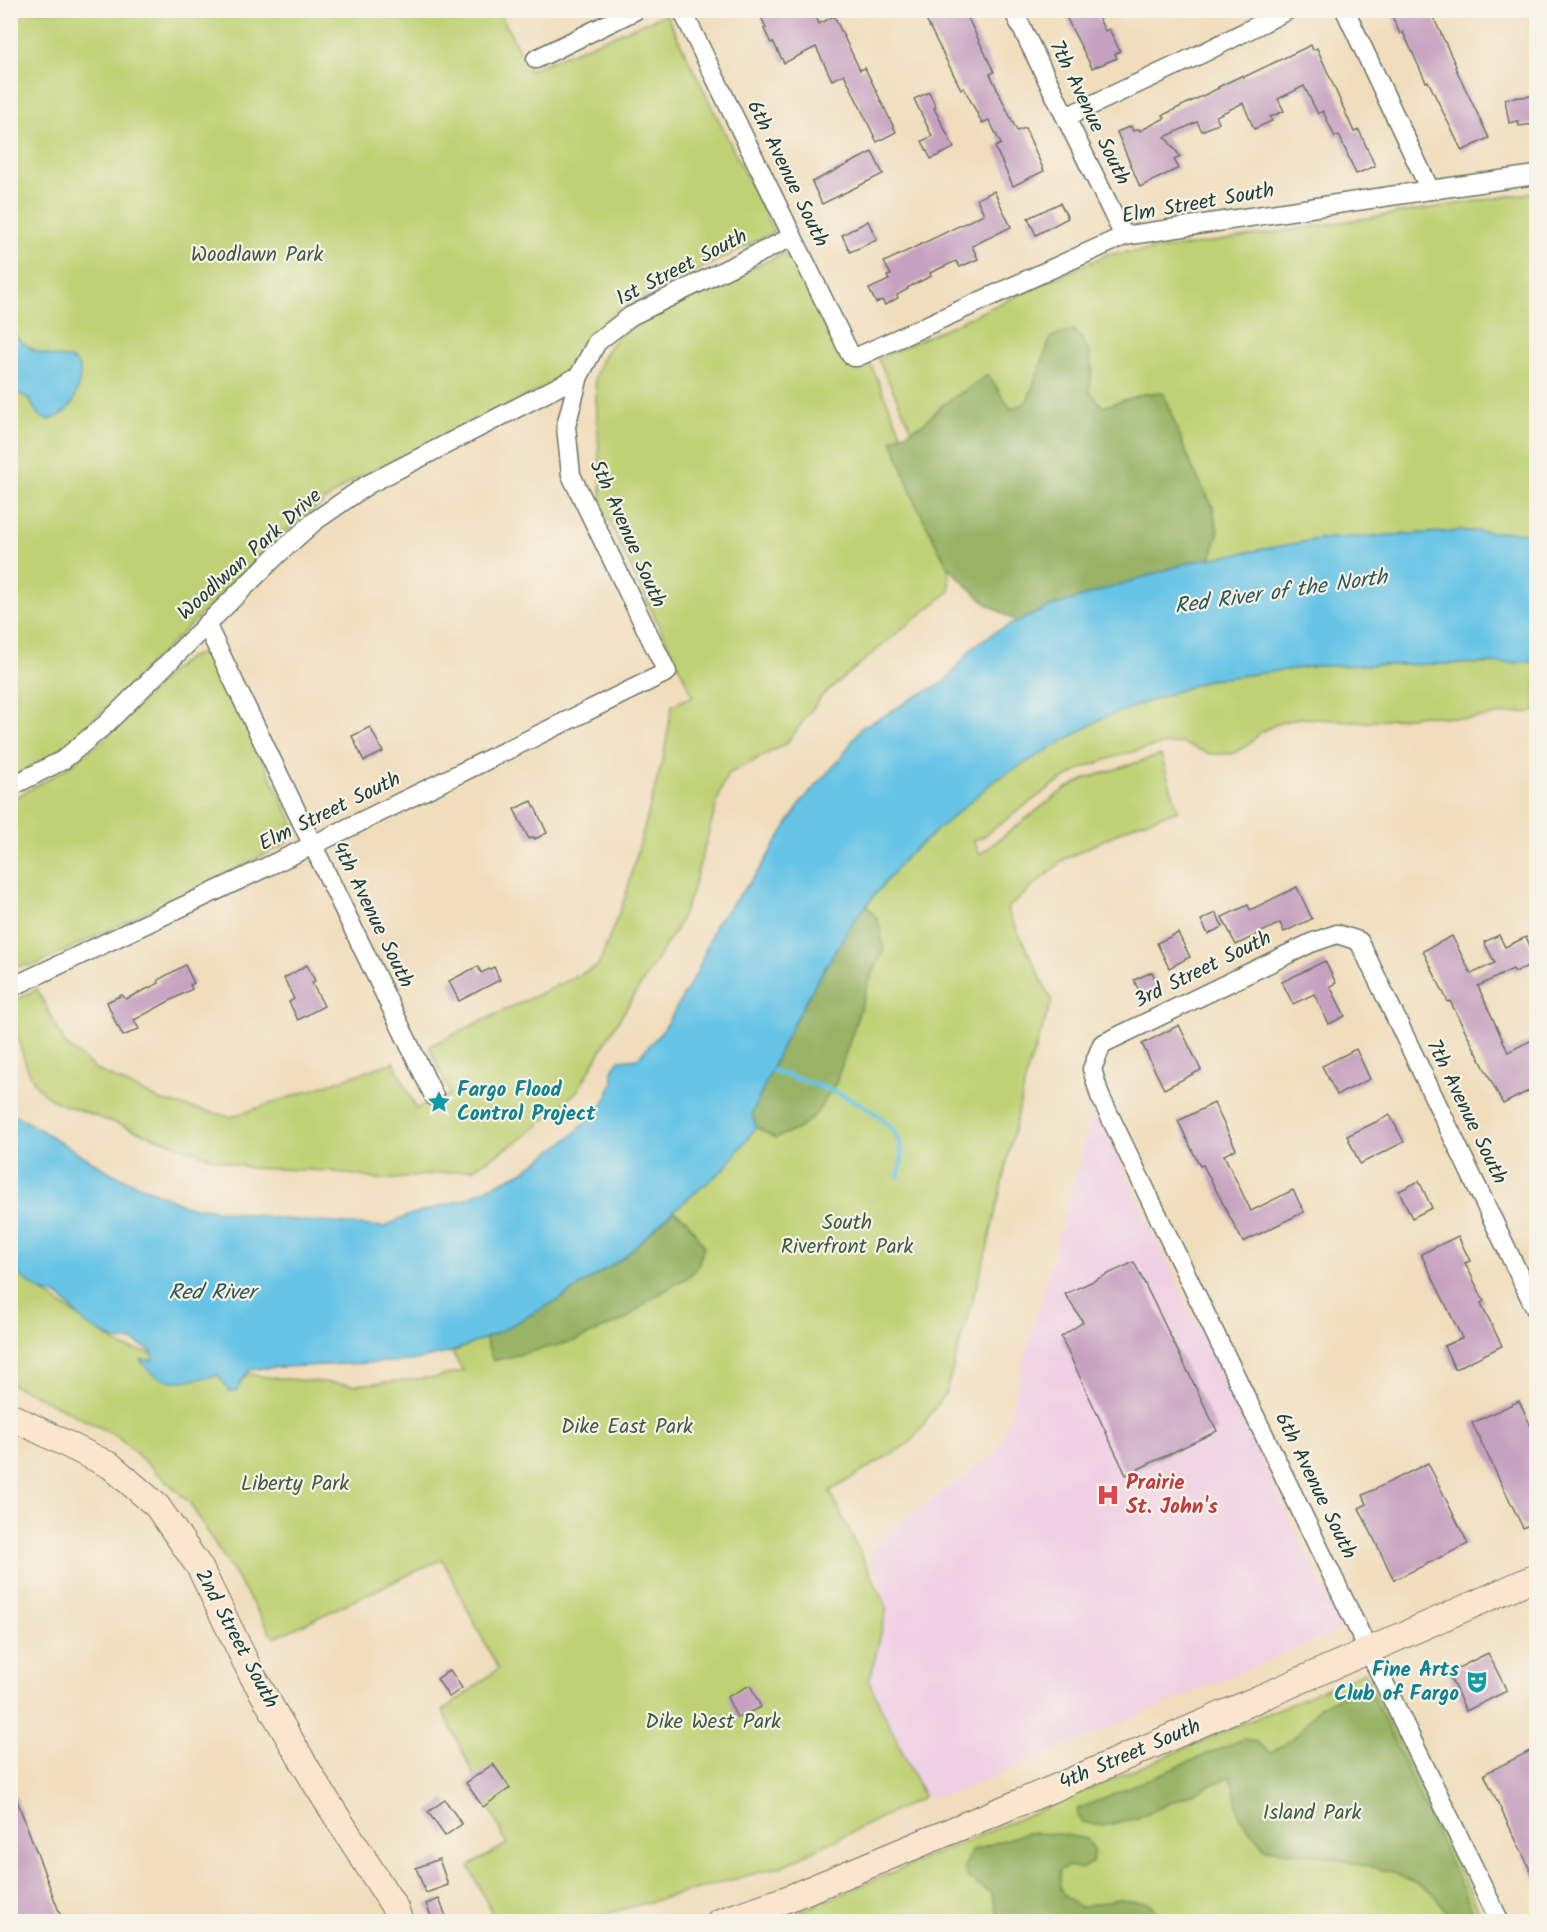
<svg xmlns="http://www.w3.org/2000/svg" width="1547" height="1932" viewBox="0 0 1547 1932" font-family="Kalam,sans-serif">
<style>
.built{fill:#f0d0e4}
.green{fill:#c0d174;stroke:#708754;stroke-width:1.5}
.forest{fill:#98b366;stroke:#5c784d;stroke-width:1.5}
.water{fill:#68c4e6;stroke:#44808d;stroke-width:1.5}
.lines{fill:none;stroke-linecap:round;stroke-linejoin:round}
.stream{stroke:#68c4e6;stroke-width:5}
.building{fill:#c6a0c0}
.street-casing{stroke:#687564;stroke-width:21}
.secondary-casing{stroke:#687564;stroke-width:28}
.street{stroke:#fff;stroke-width:18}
.secondary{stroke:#fce5cf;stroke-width:26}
.labels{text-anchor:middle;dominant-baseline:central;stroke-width:4.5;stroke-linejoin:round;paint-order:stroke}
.street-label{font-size:21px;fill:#1f3d34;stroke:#f7f3e8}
.park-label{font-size:21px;fill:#3f5b41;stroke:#f7f3e8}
.culture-label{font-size:21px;font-weight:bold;fill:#0d838f;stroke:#f7f3e8;text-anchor:start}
.health-label{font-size:21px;font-weight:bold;fill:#be3a42;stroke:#f7f3e8;text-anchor:start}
.water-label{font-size:22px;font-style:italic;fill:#2e5858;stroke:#f7f3e8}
</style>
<rect width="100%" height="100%" fill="#f7f3e8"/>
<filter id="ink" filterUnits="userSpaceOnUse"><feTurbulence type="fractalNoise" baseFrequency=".0167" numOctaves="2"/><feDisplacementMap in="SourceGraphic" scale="12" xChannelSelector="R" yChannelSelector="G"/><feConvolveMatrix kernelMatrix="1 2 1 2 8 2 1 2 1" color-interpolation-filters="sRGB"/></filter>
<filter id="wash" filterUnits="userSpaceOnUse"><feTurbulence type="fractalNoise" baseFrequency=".008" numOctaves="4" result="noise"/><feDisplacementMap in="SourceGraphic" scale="24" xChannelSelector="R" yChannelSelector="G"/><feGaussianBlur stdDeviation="1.35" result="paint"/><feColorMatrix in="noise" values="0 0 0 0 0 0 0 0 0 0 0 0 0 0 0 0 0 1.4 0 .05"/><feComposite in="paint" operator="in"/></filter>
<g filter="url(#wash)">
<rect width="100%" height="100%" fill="#f1ddbc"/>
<path class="built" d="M1094 1108 1343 1629 953 1794 924 1797 869 1682 887 1608 870 1558 876 1541 999 1450Z"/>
<g class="green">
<path d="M11 11H499L529 70 666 14 774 232 617 311 592 333 574 366 564 378 350 482 293 525 61 751 11 777Z"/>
<path d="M1536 192V533L1464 531 1320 539 1210 559 1218 534 1213 507 1192 467 1163 393 1143 394 1103 407 1089 391 1093 368 1037 374 1028 402 1011 409 944 404 923 424 912 430 878 359 1109 254 1181 247Z"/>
<path d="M786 254 790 257 839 357C850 366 857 366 870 363L902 435 892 440 914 500 948 567 950 591 897 633 822 696 786 744 728 774 721 789 691 895 678 926 615 1026 578 1090 555 1112 520 1140 473 1169 395 1179H378L331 1171 250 1168 219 1160 62 1104C57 1102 49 1099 45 1095 22 1074 17 1031 12 1002L37 989 66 1045 97 1070 162 1101 231 1117 394 1062 416 1109 450 1094 429 1046 598 966 625 898 664 755 672 705 693 696 602 507 595 377C603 353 610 343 629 327L780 255Z"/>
<path d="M199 654 213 657 293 823 291 837 283 845 222 876 35 965 11 966V800L62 771 107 737 170 672 188 658Z"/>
<path d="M1536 661V712H1521L1469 719 1424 715 1369 722 1299 718 1279 723 1261 732 1247 746 1232 754H1210L1182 743 1160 745 1120 755 1083 768 1055 784 981 838 973 840 980 854 1065 789 1087 778 1161 755 1178 810 1136 824 1065 859 1007 909 1052 1001 1028 1069 987 1249 946 1392 911 1442 830 1491 887 1608 869 1682 924 1797 782 1866 580 1921H496L469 1866 507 1844 443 1711 498 1669 442 1559 274 1638 189 1502 117 1436 37 1396 11 1384 10 1269 122 1347 266 1377 355 1385 438 1377 463 1371 452 1352 495 1334 558 1300 623 1258 673 1211 725 1168 756 1127 854 920 906 857 993 781 1103 718 1208 680 1317 666 1513 663Z"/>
<path d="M1365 1672 1484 1921 775 1922Z"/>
</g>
<g class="forest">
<path d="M1074 330C1093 350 1094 364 1089 391L1103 407 1143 394 1163 393 1192 467 1213 507 1218 534 1210 559 1191 562 1050 607 1017 622 984 602 948 567 914 500 892 440 923 424 944 404 988 375 1011 409 1027 402 1051 337Z"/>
<path d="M866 905 878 920 884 949 869 982 836 1083 815 1115 798 1129 775 1138 756 1127 752 1114 783 1043 818 979 854 920Z"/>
<path d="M673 1211 686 1219 704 1246 698 1267 688 1277 651 1299 626 1319 575 1341 493 1361 485 1338 558 1300 623 1258Z"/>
<path d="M1360 1688 1372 1694 1477 1920 1476 1921H1451L1434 1893 1392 1872 1319 1855 1265 1849 1240 1818 1231 1776 1135 1819 1102 1826 1082 1822 1077 1816 1078 1809 1243 1739 1256 1742 1271 1753 1295 1737 1321 1705Z"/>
<path d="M1026 1833 1059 1834 1087 1839 1094 1849 1092 1863 1082 1869 1069 1866 1060 1870C1057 1890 1062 1897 1080 1907L1118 1899 1150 1903 1162 1921H1004L998 1915 991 1893 969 1879 964 1869 967 1859 973 1850Z"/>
</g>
<g class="water">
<path d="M11 330C18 342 35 352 48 355 59 358 78 356 80 370 81 377 78 386 76 393 73 408 62 416 48 420L39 416 28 398 11 390Z"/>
<path d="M1464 531 1536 533V661L1513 663 1317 666 1208 680 1103 718 994 781 906 857 854 920 818 979 783 1043 752 1114 756 1127 725 1168 673 1211 623 1258 558 1300 495 1334 452 1352 411 1361 263 1368 250 1370 241 1381 237 1391H229L218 1375C198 1379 172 1387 154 1374 149 1370 144 1365 140 1360H153L152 1351 133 1341 114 1340 87 1325 59 1296 40 1291 11 1269V1112L113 1174 187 1206 284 1219 384 1227 407 1216 465 1199 524 1171 573 1135 605 1102 613 1082 612 1070 619 1060 638 1058 664 1029 698 970 715 925 758 872 802 801 840 759 862 727 882 717 915 697 945 682 973 647 995 632 1050 607 1191 562 1320 539Z"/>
</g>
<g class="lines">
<path class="stream" d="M773 1071C809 1083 883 1102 899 1141 904 1153 901 1165 898 1177"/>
</g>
<g id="blocks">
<g class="building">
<path d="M758 10H813L819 24 834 16 860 70 865 68 896 132 877 142 844 74 832 80 816 47 784 63 773 42 771 43 764 29 766 28Z"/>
<path d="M921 10H964L994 72 990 74 1017 131 1025 128 1044 171 1013 186 995 147 1001 144 989 120 982 123 964 88 961 89Z"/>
<path d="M1073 10H1095L1105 31 1109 29 1120 51 1115 54 1117 58 1098 66V65L1092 68 1065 15Z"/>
<path d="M1393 10H1430L1456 66 1455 67 1489 138 1462 151 1428 81 1426 82 1403 32 1400 34 1392 16 1395 15Z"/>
<path d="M1311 45 1313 50 1317 48 1354 132 1359 130 1375 166 1356 174 1339 135 1335 137 1323 111 1318 114 1304 86 1278 99 1284 111 1270 117 1272 121 1254 129 1243 103 1216 116 1219 123 1202 131 1197 122 1165 137 1180 156 1174 160 1179 168 1140 187 1117 132 1131 126 1133 131 1139 129 1140 131 1165 118 1163 115 1219 88 1218 87 1243 75 1244 77Z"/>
<path d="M929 92 936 107 934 108 954 148 931 159 922 141 932 136 914 99Z"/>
<path d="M1536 95 1535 124 1519 126 1518 121 1509 123 1505 99Z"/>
<path d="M872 152 883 174 822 204 812 182Z"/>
<path d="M994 191 1011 227 972 246 978 259 960 267 956 261 930 273 931 276 907 288 908 289 897 295 898 298 885 305 882 300 876 303 869 289 889 280 887 276 891 275 884 262 984 214 977 199Z"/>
<path d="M1060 203 1068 218 1036 235 1028 218Z"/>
<path d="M868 221 877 240 850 252 842 235Z"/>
<path d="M370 727 383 752 364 761 352 736Z"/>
<path d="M532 801 547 833 535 839 534 837 529 839 514 809Z"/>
<path d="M1297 887 1312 919 1284 932 1280 923 1236 945 1222 917 1248 905 1250 910Z"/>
<path d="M1216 913 1223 927 1208 934 1201 920Z"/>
<path d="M1178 933 1190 957 1169 968 1157 943Z"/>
<path d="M1499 935 1505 947 1526 937 1536 959V962L1515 972 1513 969 1478 986 1508 1052 1536 1038V1087L1503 1104 1450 1001 1448 1002 1423 951 1452 936 1471 974 1495 963 1484 942Z"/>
<path d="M1325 961 1336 983 1330 986 1345 1016 1329 1024 1314 994 1293 1004 1282 982Z"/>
<path d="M185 965 194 983 190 985 192 989 134 1020 139 1029 123 1036 118 1026H117L107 1002 122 995 126 999 159 983 158 980Z"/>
<path d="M307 965 315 981 312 983 324 1006 298 1020 289 1002 294 999 284 978Z"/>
<path d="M478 966 481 973 494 967 500 980 459 1001 449 981Z"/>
<path d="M1152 972 1159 987 1141 996 1134 980Z"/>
<path d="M1179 1025 1201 1070 1164 1089 1142 1044Z"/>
<path d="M1356 1049 1370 1079 1337 1095 1322 1066Z"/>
<path d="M1214 1103 1236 1149 1224 1155 1251 1211 1293 1190 1304 1212 1243 1242 1203 1165 1200 1166 1178 1121Z"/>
<path d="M1390 1115 1404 1142 1360 1164 1347 1136Z"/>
<path d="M1419 1181 1432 1208 1412 1218 1399 1191Z"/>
<path d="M1458 1236 1470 1261 1465 1263 1484 1301 1481 1303 1502 1346 1455 1369 1444 1346 1462 1338 1421 1254Z"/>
<path d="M1134 1262 1217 1431 1126 1475 1061 1337 1083 1322 1065 1294Z"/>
<path d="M1519 1401 1536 1437V1521L1523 1528 1472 1423Z"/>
<path d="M1428 1463 1468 1544 1394 1580 1359 1508 1367 1504 1363 1495Z"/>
<path d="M1488 1653 1507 1691 1466 1711 1448 1673Z"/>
<path d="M450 1670 462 1688 449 1697 437 1679Z"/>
<path d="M750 1685 761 1707 737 1718 727 1697Z"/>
<path d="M1536 1748V1882L1484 1774Z"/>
<path d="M493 1764 510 1788 483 1807 466 1783Z"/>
<path d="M12 1787 63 1922H10Z"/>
<path d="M445 1800 462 1824 445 1836 428 1812Z"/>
<path d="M439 1859 448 1885 426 1893 416 1868Z"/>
<path d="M439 1899 446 1916 433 1921 426 1904Z"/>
</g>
</g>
</g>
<g filter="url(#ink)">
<use href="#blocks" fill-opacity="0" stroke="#687564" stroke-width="1.5"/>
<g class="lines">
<g class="street-casing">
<g id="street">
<path d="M682 10 850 354 853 357H857L1124 236 1430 190 1536 175"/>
<path d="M1013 10 1124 236"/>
<path d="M1345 10 1430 190"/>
<path d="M536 59 636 10"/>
<path d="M1066 117 1205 52 1288 10"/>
<path d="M206 624 434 1096"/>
<path d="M10 787 63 760 106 724 277 555 315 521 367 485 579 376"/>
<path d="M10 988 313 845 667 672 571 475 566 426 579 376 597 342 631 316 792 237"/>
<path d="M1500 1922 1100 1096 1092 1069 1102 1044 1311 943 1337 934 1359 941 1536 1310"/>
</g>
</g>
<g class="secondary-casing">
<g id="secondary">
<path d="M10 1416 111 1466 157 1506 200 1568 251 1673 316 1784 395 1908 400 1922"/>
<path d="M719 1922 787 1899 1057 1787 1536 1577"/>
</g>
</g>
<use href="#street" class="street"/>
<use href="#secondary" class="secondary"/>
</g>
</g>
<defs>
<g id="sight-bare" transform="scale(1.8)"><path d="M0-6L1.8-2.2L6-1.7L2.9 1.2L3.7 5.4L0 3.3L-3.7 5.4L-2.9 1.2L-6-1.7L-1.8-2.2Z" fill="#0f9aa8" stroke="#f7f3e8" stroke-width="2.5" paint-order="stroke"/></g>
<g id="hospital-bare" transform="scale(1.8)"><path d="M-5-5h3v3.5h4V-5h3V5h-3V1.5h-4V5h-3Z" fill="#e0444e" stroke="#f7f3e8" stroke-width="2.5" paint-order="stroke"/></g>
<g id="theatre-bare" transform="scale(1.8)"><path d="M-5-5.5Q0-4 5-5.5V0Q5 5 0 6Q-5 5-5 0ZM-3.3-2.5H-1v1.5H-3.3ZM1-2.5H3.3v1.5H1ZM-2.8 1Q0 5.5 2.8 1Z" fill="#0f9aa8" stroke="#f7f3e8" stroke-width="2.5" paint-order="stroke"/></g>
</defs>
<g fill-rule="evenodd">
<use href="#sight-bare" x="439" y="1102"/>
<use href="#hospital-bare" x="1108" y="1495"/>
<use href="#theatre-bare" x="1477" y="1682"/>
</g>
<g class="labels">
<g class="street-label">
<text transform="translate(1089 113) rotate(64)">7th Avenue South</text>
<text transform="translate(787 174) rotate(64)">6th Avenue South</text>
<text transform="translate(1198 204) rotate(-10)">Elm Street South</text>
<text transform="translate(682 268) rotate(-27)">1st Street South</text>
<text transform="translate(627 534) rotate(66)">5th Avenue South</text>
<text transform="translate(250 555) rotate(-42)">Woodlwan Park Drive</text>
<text transform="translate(330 812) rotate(-26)">Elm Street South</text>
<text transform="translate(372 915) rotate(64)">4th Avenue South</text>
<text transform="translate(1203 970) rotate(-26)">3rd Street South</text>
<text transform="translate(1466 1112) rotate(64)">7th Avenue South</text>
<text transform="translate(1315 1486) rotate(64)">6th Avenue South</text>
<text transform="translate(236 1639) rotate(62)">2nd Street South</text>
<text transform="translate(1130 1755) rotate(-23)">4th Street South</text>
</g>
<g class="park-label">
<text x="257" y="255">Woodlawn Park</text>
<text x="847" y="1223">South<tspan x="847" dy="24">Riverfront Park</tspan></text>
<text x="627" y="1427">Dike East Park</text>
<text x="295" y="1484">Liberty Park</text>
<text x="713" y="1722">Dike West Park</text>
<text x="1312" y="1813">Island Park</text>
</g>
<g class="culture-label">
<text x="457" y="1090">Fargo Flood<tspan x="457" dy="24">Control Project</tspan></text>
<text x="1459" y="1670" text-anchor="end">Fine Arts<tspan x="1459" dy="24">Club of Fargo</tspan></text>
</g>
<g class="health-label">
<text x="1126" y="1483">Prairie<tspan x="1126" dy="24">St. John's</tspan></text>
</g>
<g class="water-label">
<text transform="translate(1281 593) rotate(-8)">Red River of the North</text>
<text x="212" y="1293">Red River</text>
</g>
</g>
<rect width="1547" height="1932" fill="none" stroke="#f7f3e8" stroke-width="36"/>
</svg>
